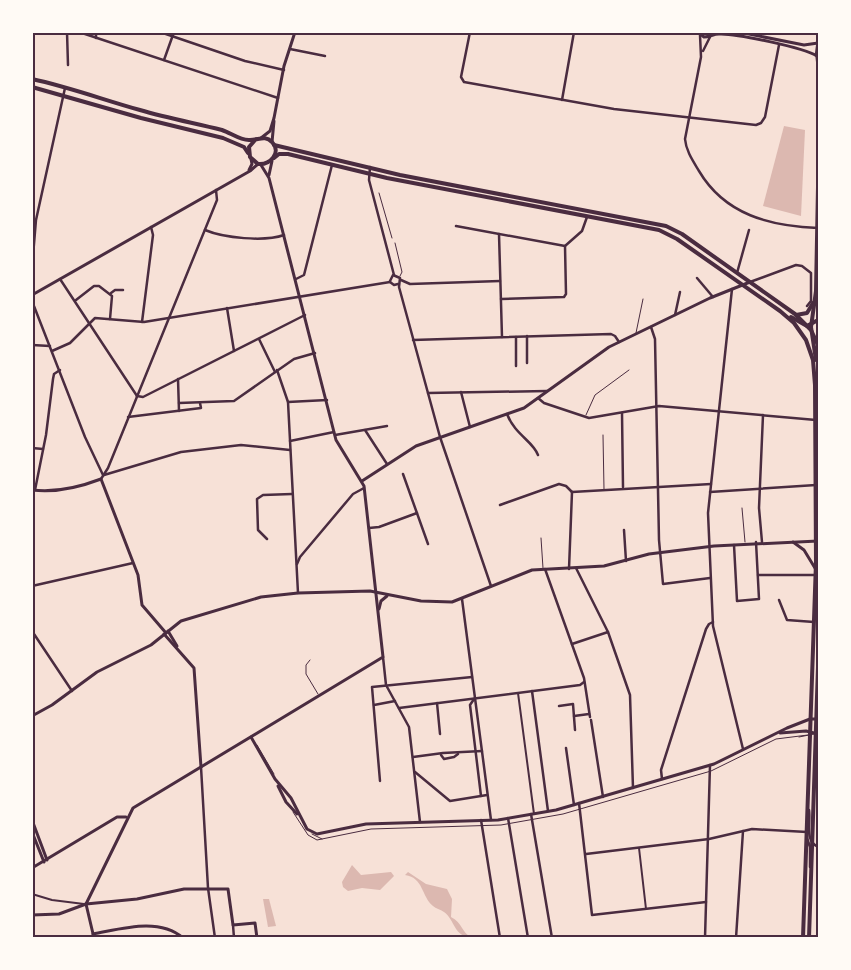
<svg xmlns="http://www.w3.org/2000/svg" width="851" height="970" viewBox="0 0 851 970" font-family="'Source Sans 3',sans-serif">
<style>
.water{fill:#dcb8b0}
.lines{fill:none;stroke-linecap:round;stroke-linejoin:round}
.service{stroke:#4a2c40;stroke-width:1}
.pedestrian{stroke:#4a2c40;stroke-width:2}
.minor{stroke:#4a2c40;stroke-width:2.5}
.tertiary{stroke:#4a2c40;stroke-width:3}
.secondary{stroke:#4a2c40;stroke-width:3}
.primary{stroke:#4a2c40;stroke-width:4}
.neatline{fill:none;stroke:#4a2c40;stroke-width:2}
</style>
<rect width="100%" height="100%" fill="#f7e1d7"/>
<g class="water">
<path d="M784 126 805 130 801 216 763 206Z"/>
<path d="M352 865 361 875 391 872 394 876 380 890 362 888 348 891 343 887 342 882Z"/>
<path d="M408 872 426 884 447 889 452 899 451 917C462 922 462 933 471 937 454 937 455 920 444 912 440 909 436 909 433 906 421 896 424 878 405 875Z"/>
<path d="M263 899H269L276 926 268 927Z"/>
</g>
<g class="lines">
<g class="service">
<path d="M379 193 392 238"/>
<path d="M395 243 402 272 400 276"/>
<path d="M636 333 643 299"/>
<path d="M586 415 595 395 629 370"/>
<path d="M603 435 604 489"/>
<path d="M742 508 745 542"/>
<path d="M541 538 543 568"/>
<path d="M310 660 306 665V674L318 694"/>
<path d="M799 737 814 734"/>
<path d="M257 745 274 774"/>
<path d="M293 812 308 835 317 840 371 829 501 825 563 814 711 771 776 739 808 735"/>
<path d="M312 834 322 839"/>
</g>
<g class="pedestrian">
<path d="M518 693 534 814"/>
<path d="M639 848 646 909"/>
<path d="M32 894 52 900 84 904"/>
</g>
<g class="minor">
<path d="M67 32 68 65"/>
<path d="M79 32 278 98"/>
<path d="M160 32 245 61 284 70"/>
<path d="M470 32 461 77 464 82 614 109 756 125 761 123 765 117 779 45"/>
<path d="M700 35 701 57 685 139C686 151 693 161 699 171 725 215 770 226 818 228"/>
<path d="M96 38V32"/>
<path d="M290 49 325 56"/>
<path d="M703 51 710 37"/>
<path d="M164 60 174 32"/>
<path d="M562 100 574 32"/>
<path d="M370 167 369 180 394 275"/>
<path d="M456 226 565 246 582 231 587 217"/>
<path d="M205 230C224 238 264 242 284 235"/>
<path d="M499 234 502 337"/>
<path d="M32 268 36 220 65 88"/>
<path d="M737 273 749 230"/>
<path d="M697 278 713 297"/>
<path d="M60 279 137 396"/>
<path d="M296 279 304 275 332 165"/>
<path d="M401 280 410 284 500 281"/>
<path d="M390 281 393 275 400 278 399 287 440 437 491 586"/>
<path d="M390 282 394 285 398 284"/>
<path d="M750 282 796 265 802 266 811 273V301L807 306"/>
<path d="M732 289 708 513 713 626 743 749"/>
<path d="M111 293 115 290H123"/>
<path d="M501 299 564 297 566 294 565 246"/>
<path d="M76 300 94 286H99L112 296 110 319"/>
<path d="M32 301 85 437 103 475"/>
<path d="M227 308 234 351"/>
<path d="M675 315 680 292"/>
<path d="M142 322 153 235 151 227"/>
<path d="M651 327 655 339 659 540 663 584 710 578"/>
<path d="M516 337V366"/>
<path d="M259 339 275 372"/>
<path d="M413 340 611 334 615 336 619 342"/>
<path d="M32 345 50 346"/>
<path d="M52 351 70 343 95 318 144 322 390 282"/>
<path d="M527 363V336"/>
<path d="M277 370 288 402 298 593"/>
<path d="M178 379 179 411"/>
<path d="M461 392 470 427"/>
<path d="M428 393 547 391"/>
<path d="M137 396 143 397 305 315"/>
<path d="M538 398 544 403 589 418 659 406 816 420"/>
<path d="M288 402 327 400"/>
<path d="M179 403 234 401 294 359 315 353"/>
<path d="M622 413 623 487"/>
<path d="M507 414C515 435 533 441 538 455"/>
<path d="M128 417 201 408 200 403"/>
<path d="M365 430 387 464"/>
<path d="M335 435 387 426"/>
<path d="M290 441 334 432"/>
<path d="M32 448 43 449"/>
<path d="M403 474 428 544"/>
<path d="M104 475 181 452 241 445 290 450"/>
<path d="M101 479 108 468 217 200 216 190"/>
<path d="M35 490 46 435 53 379 54 374 60 370"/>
<path d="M572 492 711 484"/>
<path d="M710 492 816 485"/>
<path d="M500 505 559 484 566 486 572 492"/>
<path d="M369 528 379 527 417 513"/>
<path d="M624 530 626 561"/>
<path d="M267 539 258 530 257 499 263 495 292 494"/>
<path d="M762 542 759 508 763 415"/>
<path d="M734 545 737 601 759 599 756 542"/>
<path d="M297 564 300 557 353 494 364 488"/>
<path d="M576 568 608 632 630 695 633 788"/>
<path d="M545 569 584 678 590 717"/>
<path d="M569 569 572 492"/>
<path d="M758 575H815"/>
<path d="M32 586 133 563"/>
<path d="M462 599 491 820"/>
<path d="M779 600 787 620 814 622"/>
<path d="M32 631 72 691"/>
<path d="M572 644 608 632"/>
<path d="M383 657 386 685 409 727 420 822"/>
<path d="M532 691 548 811"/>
<path d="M474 699 470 705 481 796"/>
<path d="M437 703 440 734"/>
<path d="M374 705 395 701"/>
<path d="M559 706 573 704 575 730"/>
<path d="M399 708 580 685 584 682"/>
<path d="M574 716 589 714"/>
<path d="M591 720 603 797"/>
<path d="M566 748 574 805"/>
<path d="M441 755 444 759 454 757 458 754"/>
<path d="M413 757 443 753 482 751"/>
<path d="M201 767 208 888 215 938"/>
<path d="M415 772 450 801 487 795"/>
<path d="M662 779 661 770 706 629 709 624 713 622"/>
<path d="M380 781 372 687 472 677"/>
<path d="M579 803 592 915 706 902"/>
<path d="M809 810C811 823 804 840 818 847"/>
<path d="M531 814 552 938"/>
<path d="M508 818 528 938"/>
<path d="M481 820 500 938"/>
<path d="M807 838 810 847V867"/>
<path d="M586 854 709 839 752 829 807 832"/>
<path d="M233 925 234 938"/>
<path d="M705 938 710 765"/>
<path d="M736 938 743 831"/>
</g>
<g class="tertiary">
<path d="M698 32 704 37C710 37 713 34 719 34 735 33 805 48 817 56"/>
<path d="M739 32 804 45 818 43"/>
<path d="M362 481 416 446 524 408 609 347 710 298 750 282"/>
<path d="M32 490C55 493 80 487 101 479L138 575 142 605 166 633"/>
<path d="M168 631 177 646"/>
<path d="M164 634 194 668 201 767"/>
<path d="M32 820 47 860"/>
<path d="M32 832 44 862"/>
<path d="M86 904 137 899 184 889H228L233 925 255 923 257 938"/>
<path d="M93 934C121 929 159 917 183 938"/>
</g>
<g class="secondary">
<path d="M261 138 270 131 274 118 284 66 295 32"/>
<path d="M272 142 274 121"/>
<path d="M249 170 252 164 251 159"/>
<path d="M269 175 272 161"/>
<path d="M32 295 250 171 258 164"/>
<path d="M793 542 804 550 818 573"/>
<path d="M379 609 381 601 387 596"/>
<path d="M32 716 52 705 97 672 151 645 181 621 261 597 298 593 370 591 421 601 452 602 532 570 604 566 649 554 714 546 818 541"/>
<path d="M780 733 806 731 818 734"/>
<path d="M251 737 275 779 291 798 307 829 317 834 366 824 498 820 556 810 714 764 787 728 810 719H818"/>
<path d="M278 786 286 802 297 814"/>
<path d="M32 868 117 817H126"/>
<path d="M86 904 133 808 383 657 364 486 336 440 269 178 261 165"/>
<path d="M86 904 94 938"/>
<path d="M32 915 59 914 86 904"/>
</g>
<g class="primary">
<path d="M818 45 817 53 818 62"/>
<path d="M32 79C69 87 104 100 140 110 167 118 194 123 222 130 231 133 241 141 250 140 259 140 265 135 272 142 282 153 270 165 258 164L250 157 249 147 256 139"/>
<path d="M32 87 141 118 223 138 244 147 248 153"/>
<path d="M274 145 400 175 666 226 682 234 795 314 811 330 818 345"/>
<path d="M274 158 279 154H288L387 178 659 230 677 239 780 311 794 323 806 340 813 360 815 385 816 562 803 938"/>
<path d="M796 315 807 313 813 303"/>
<path d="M791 317 807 326 818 320"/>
<path d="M816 360 811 327 816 291 818 187"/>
<path d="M809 938 818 667"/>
</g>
</g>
<rect width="851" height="970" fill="none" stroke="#fffaf5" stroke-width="68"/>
<rect x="34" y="34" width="783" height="902" class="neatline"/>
</svg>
